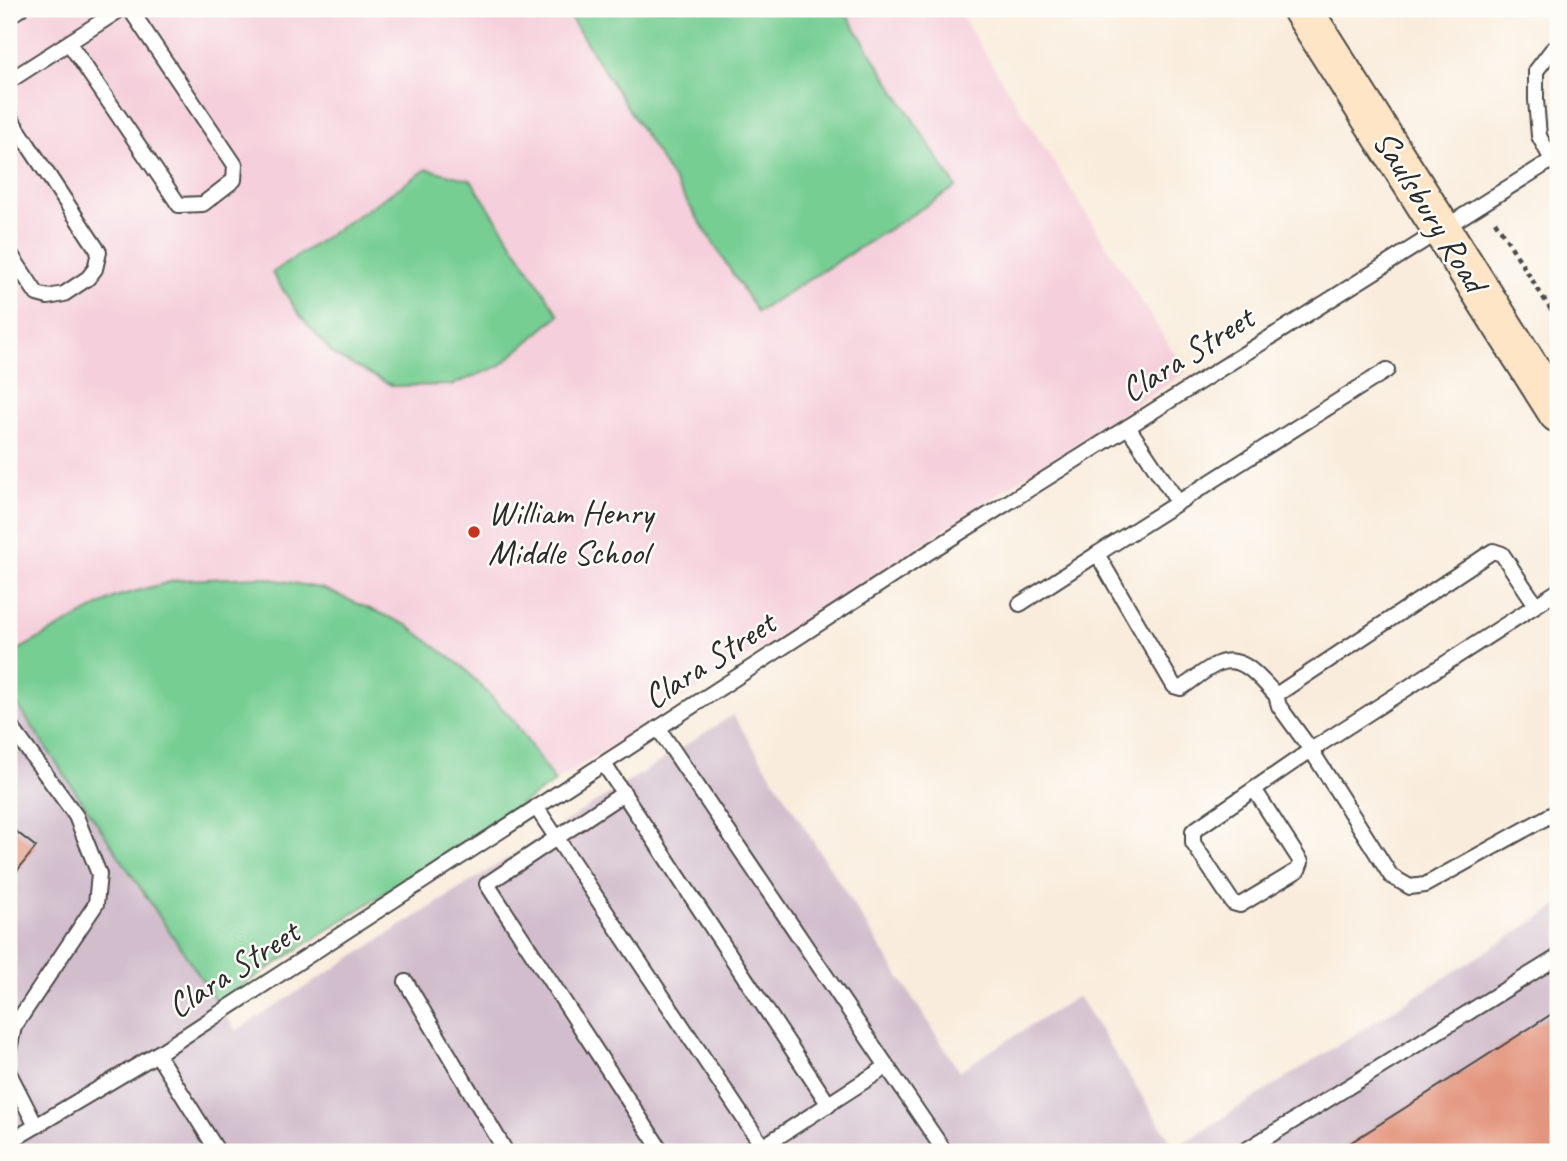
<svg xmlns="http://www.w3.org/2000/svg" width="1567" height="1161" viewBox="0 0 1567 1161" font-family="Caveat,sans-serif">
<style>
.built{fill:#f5cfdb}
.industrial{fill:#d1bdcc}
.green{fill:#76ce93;stroke:#507c5f;stroke-width:2}
.building{fill:#e3967f}
.lines{fill:none;stroke-linecap:round;stroke-linejoin:round}
.service-casing{stroke:#4a4846;stroke-width:18}
.secondary-casing{stroke:#4a4846;stroke-width:42}
.path{stroke:#4a4846;stroke-width:4.5;stroke-dasharray:5 5;stroke-linecap:butt}
.service{stroke:#fff;stroke-width:14}
.secondary{stroke:#fde5c5;stroke-width:38}
.poi-dot{fill:#c8321e;stroke:#fdfcf7;stroke-width:2.5}
.labels{text-anchor:middle;dominant-baseline:central;stroke-width:5;stroke-linejoin:round;paint-order:stroke}
.street-label{font-size:35px;fill:#2b2b2b;stroke:#fdfcf7}
.poi-label{font-size:35px;fill:#2b2b2b;stroke:#fdfcf7;text-anchor:start}
</style>
<rect width="100%" height="100%" fill="#fdfcf7"/>
<filter id="ink" filterUnits="userSpaceOnUse"><feTurbulence type="fractalNoise" baseFrequency=".0143" numOctaves="2"/><feDisplacementMap in="SourceGraphic" scale="14" xChannelSelector="R" yChannelSelector="G"/><feConvolveMatrix kernelMatrix="1 2 1 2 8 2 1 2 1" color-interpolation-filters="sRGB"/></filter>
<filter id="wash" filterUnits="userSpaceOnUse"><feTurbulence type="fractalNoise" baseFrequency=".00686" numOctaves="4" result="noise"/><feDisplacementMap in="SourceGraphic" scale="28" xChannelSelector="R" yChannelSelector="G"/><feGaussianBlur stdDeviation="1.57" result="paint"/><feColorMatrix in="noise" values="0 0 0 0 0 0 0 0 0 0 0 0 0 0 0 0 0 1.4 0 .05"/><feComposite in="paint" operator="in"/></filter>
<g filter="url(#wash)">
<rect width="100%" height="100%" fill="#f9ecdc"/>
<path class="built" d="M9 9H957L1186 372 217 1002 9 692Z"/>
<path class="industrial" d="M9 692 236 1031 733 715 959 1071 1078 996 1175 1148 1558 906V1152H9Z"/>
<g class="green">
<path d="M565 9H843L956 187 757 312Z"/>
<path d="M427 169 471 180 559 315 500 366 452 385 393 386 335 356 301 317 272 273Z"/>
<path d="M261 577 324 589 407 625 464 668 513 720 555 782 217 1002 9 692V655L115 597 177 580Z"/>
</g>
<g id="blocks">
<g class="building">
<path d="M9 826 36 847 9 881Z"/>
<path d="M1558 1010V1152H1336Z"/>
</g>
</g>
</g>
<g filter="url(#ink)">
<use href="#blocks" fill-opacity="0" stroke="#4a4846" stroke-width="2"/>
<g class="lines">
<g class="service-casing">
<g id="service">
<path d="M9 16 20 9"/>
<path d="M69 43 179 205 203 204 234 180 235 165 130 9"/>
<path d="M1552 50 1536 71V100L1539 136 1552 160"/>
<path d="M9 81 121 9"/>
<path d="M9 116 99 252 95 269 88 278 64 294 48 297 37 294 9 252"/>
<path d="M1128 427 1178 502"/>
<path d="M1020 604 1097 554"/>
<path d="M1536 605 1502 554 1493 551 1276 695 1279 706 1311 750 1391 876 1410 887 1425 885 1558 811"/>
<path d="M1276 695C1261 680 1244 654 1220 663 1207 667 1193 681 1181 688L1174 686 1097 554 1387 370"/>
<path d="M9 724 76 816 99 874 96 904 14 1027 9 1049"/>
<path d="M658 728 945 1152"/>
<path d="M604 764 829 1105"/>
<path d="M1254 789 1301 862 1298 870 1240 905 1233 903 1193 843V831L1311 750 1558 591"/>
<path d="M624 793 487 884 662 1152"/>
<path d="M536 807 763 1147"/>
<path d="M406 982 506 1152"/>
<path d="M157 1054 218 1152"/>
<path d="M9 1073 36 1126"/>
<path d="M9 1142 157 1054 926 554 1552 160 1558 165"/>
<path d="M756 1151 886 1067"/>
<path d="M1243 1152 1558 957"/>
</g>
</g>
<g class="secondary-casing">
<path id="secondary" d="M1302 9 1558 413"/>
</g>
<path class="path" d="M1495 221 1558 321"/>
<use href="#service" class="service"/>
<use href="#secondary" class="secondary"/>
</g>
</g>
<circle class="poi-dot" cx="474" cy="532" r="7"/>
<g class="labels">
<g class="street-label">
<text transform="translate(1430 211) rotate(58)">Saulsbury Road</text>
<text transform="translate(1187 354) rotate(-32)">Clara Street</text>
<text transform="translate(709 660) rotate(-33)">Clara Street</text>
<text transform="translate(233 969) rotate(-33)">Clara Street</text>
</g>
<g class="poi-label">
<text x="488" y="512">William Henry<tspan x="488" dy="40">Middle School</tspan></text>
</g>
</g>
<rect width="1567" height="1161" fill="none" stroke="#fdfcf7" stroke-width="35"/>
</svg>
